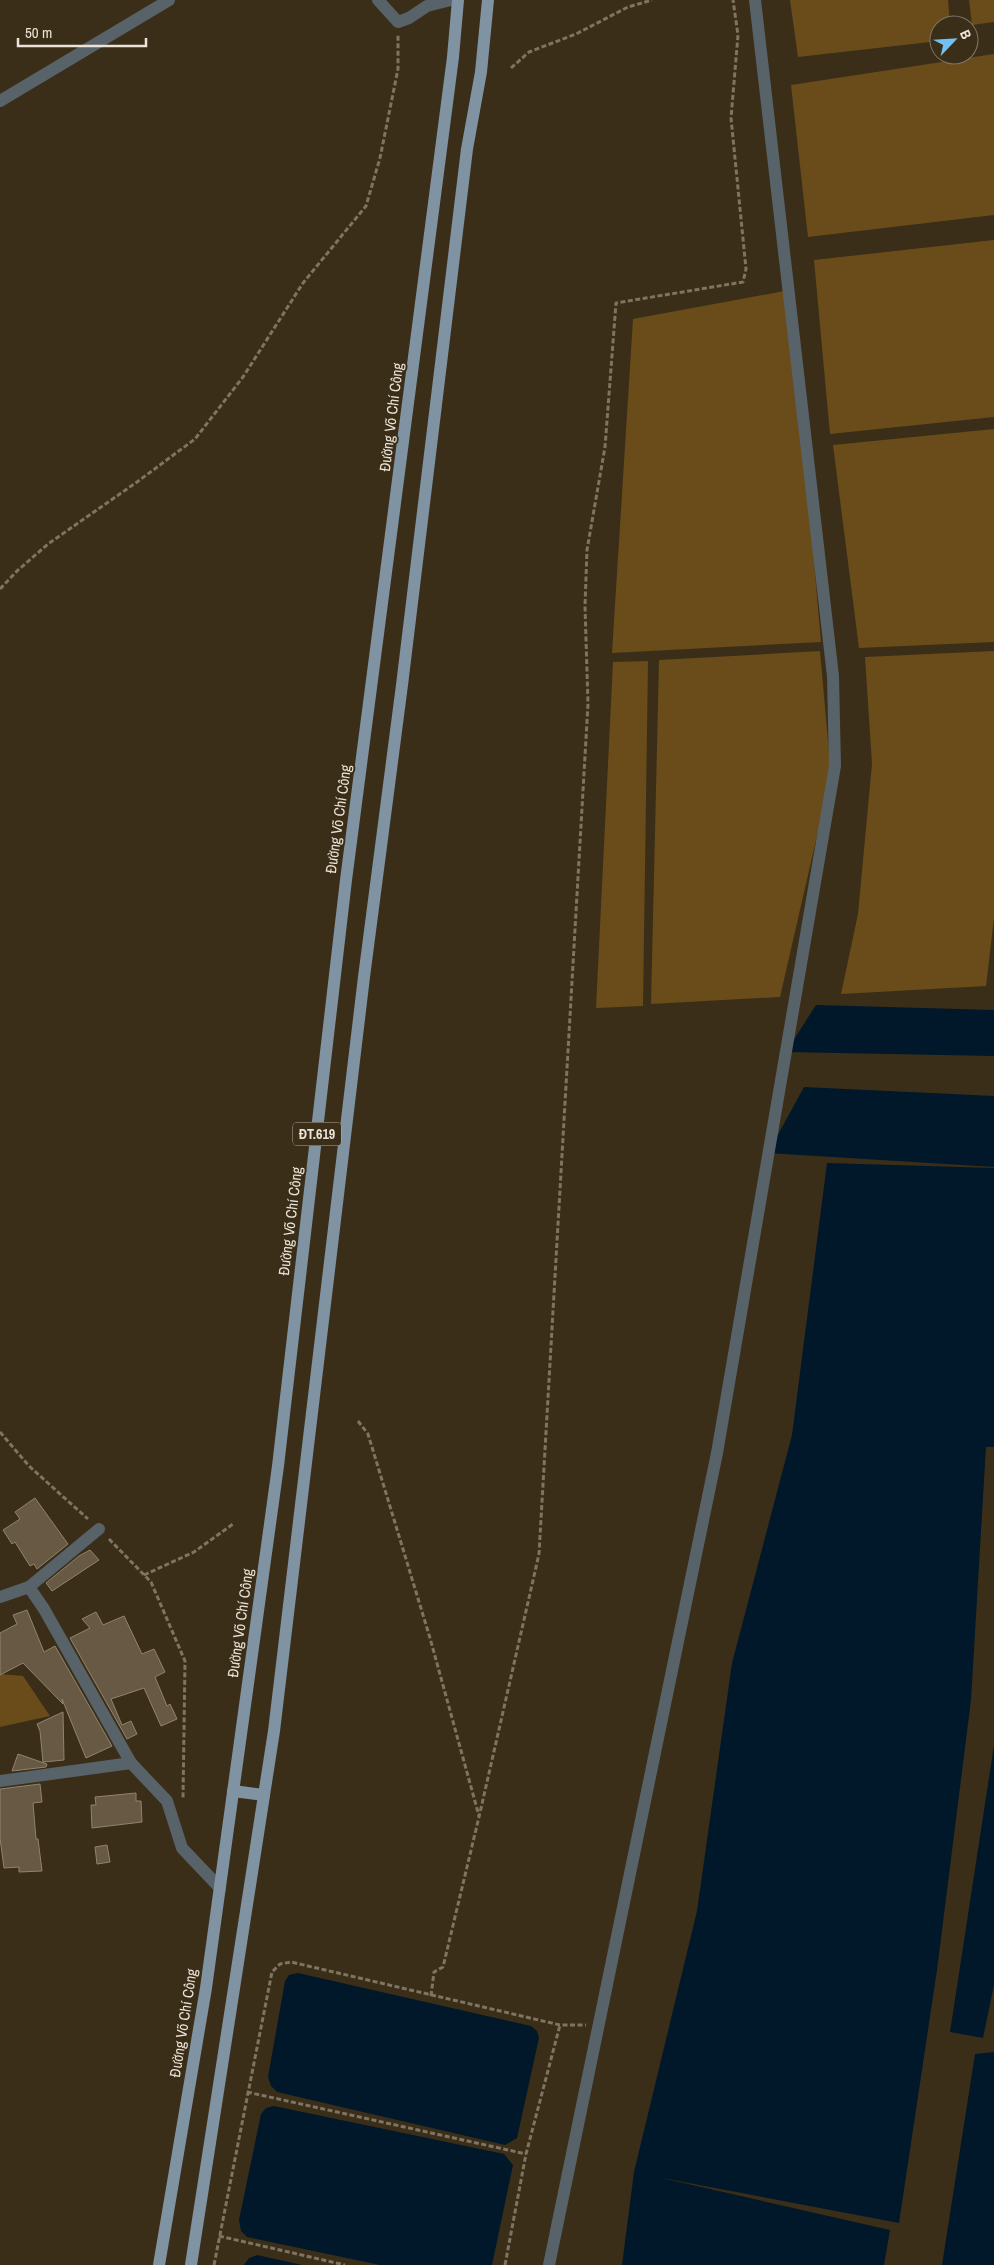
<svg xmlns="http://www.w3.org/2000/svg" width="994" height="2265" viewBox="0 0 994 2265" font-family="'Archivo Narrow',sans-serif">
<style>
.green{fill:#694c19}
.water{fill:#001829}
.building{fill:#675943;stroke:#92836c}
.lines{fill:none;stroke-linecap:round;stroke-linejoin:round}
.path{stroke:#7e7462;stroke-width:3;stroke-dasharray:5 2.5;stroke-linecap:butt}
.minor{stroke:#586269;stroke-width:12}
.major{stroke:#7f93a2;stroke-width:12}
.labels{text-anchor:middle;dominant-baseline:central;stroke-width:4;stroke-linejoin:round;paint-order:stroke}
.shield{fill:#3a2e19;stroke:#b6ad9d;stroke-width:1}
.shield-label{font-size:14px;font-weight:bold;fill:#ebe3d6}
.street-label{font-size:15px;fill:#ebe3d6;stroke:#3a2e19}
</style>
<rect width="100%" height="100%" fill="#3a2e19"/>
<g class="green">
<path d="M790 0H948L950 25H939V41L798 57Z"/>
<path d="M969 0H994V22L972 25Z"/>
<path d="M994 54V215L808 237 791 85Z"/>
<path d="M994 240V417L830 434 814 260Z"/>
<path d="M790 290 821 642 612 653 633 319Z"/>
<path d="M994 429V642L859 648 833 445Z"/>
<path d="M820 651 831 775 780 997 651 1004 659 660Z"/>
<path d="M994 651V918L986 986 841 994 858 914 872 764 865 657Z"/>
<path d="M648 661 643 1006 596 1008 613 662Z"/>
<path d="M0 1674 23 1676 50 1716 0 1727Z"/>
</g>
<g class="water">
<path d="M816 1005 994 1010V1056L786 1052Z"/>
<path d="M804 1087 994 1096V1167L768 1153Z"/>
<path d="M827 1163 994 1168V1447H986L971 1700 937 1970 899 2223 657 2177 890 2230 884 2265H622L634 2172 697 1911 732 1663 792 1435Z"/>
<path d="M994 1745V1985L983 2038 950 2032Z"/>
<path d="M298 1973 531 2026 537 2031 539 2038 517 2138 505 2145 277 2092 271 2086 268 2077 285 1981 289 1975Z"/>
<path d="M994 2052V2265H942L975 2054Z"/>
<path d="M274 2106 504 2154 513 2165 492 2265H380L247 2237 241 2231 239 2220 261 2114 266 2108Z"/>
<path d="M257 2255 302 2265H244L249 2258Z"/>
</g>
<g class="building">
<path d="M35 1498 68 1544 37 1569 34 1564 30 1566 15 1542 12 1544 3 1530 20 1519 15 1512Z"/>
<path d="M90 1550 99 1560 52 1591 46 1583 79 1556Z"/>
<path d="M27 1610 44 1652 55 1646 112 1746 86 1758 62 1699 63 1704 23 1663 0 1675V1633L17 1624 13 1615Z"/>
<path d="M96 1612 103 1625 124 1616 142 1654 154 1649 165 1672 155 1677 167 1706 170 1704 177 1719 161 1726 144 1688 111 1699 122 1725 131 1721 137 1734 127 1739 70 1638 90 1628 82 1619Z"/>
<path d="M63 1712 64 1760 43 1762 40 1731 37 1724Z"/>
<path d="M18 1754 47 1764 46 1767 12 1771Z"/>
<path d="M40 1784 42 1802 33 1803 36 1839H38L42 1871 19 1872V1867L4 1868 0 1838V1789Z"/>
<path d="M136 1793V1801H141L142 1822 92 1828 91 1805H96L95 1797Z"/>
<path d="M107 1845 110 1862 97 1864 95 1847Z"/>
</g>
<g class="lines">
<g class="path">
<path d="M511 68 529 52 576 34 628 7 652 0"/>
<path d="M0 589 17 571 48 544 137 482 195 439 243 377 303 283 366 206 380 158 398 69V35"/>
<path d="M358 1421 368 1434 430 1638 479 1816"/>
<path d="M0 1432 29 1466 88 1519"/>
<path d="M109 1539 151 1582 185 1661 183 1798"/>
<path d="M144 1575 194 1552 233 1524"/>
<path d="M431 1996 434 1972 443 1967 479 1817 539 1554 588 704 585 606 587 550 605 447 616 303 743 282 746 269 731 118 738 35 733 0"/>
<path d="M247 2092 526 2154"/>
<path d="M219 2236 345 2265"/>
<path d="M214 2265 272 1972 280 1964 291 1962 560 2025H586"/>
<path d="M505 2265 526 2154 560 2025"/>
</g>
<g class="minor">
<path d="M378 0 398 22 409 18 427 6 451 0"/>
<path d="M0 101 169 0"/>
<path d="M29 1587 99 1529"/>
<path d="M0 1597 29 1587 44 1609 131 1763 0 1781"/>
<path d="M131 1763 167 1801 182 1848 220 1888"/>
<path d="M549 2265 717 1453 835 766 833 676 755 0"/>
</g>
<g class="major">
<path d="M233 1791 264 1795"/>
<path d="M159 2265 206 1988 278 1466 346 880 453 57 458 0"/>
<path d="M191 2265 274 1731 364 977 402 685 467 149 481 72 488 0"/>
</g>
</g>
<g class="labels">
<rect class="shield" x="293" y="1122.5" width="48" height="23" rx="4"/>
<g class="shield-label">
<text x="317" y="1134">ĐT.619</text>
</g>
<g class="street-label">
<text transform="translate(391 417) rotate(-83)">Đường Võ Chí Công</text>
<text transform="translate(338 819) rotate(-82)">Đường Võ Chí Công</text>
<text transform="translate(290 1221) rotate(-83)">Đường Võ Chí Công</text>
<text transform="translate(240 1623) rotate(-82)">Đường Võ Chí Công</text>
<text transform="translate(183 2023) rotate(-81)">Đường Võ Chí Công</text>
</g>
</g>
<g transform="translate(954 40) rotate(65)"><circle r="24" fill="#3a2e19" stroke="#817665"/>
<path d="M0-4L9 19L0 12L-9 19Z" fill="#71c1f5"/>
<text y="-8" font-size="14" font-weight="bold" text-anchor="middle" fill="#ebe3d6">B</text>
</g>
<path d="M18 38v8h128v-8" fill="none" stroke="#ebe3d6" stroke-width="2.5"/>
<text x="25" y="38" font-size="15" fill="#ebe3d6" stroke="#3a2e19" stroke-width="4" paint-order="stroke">50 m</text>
</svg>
